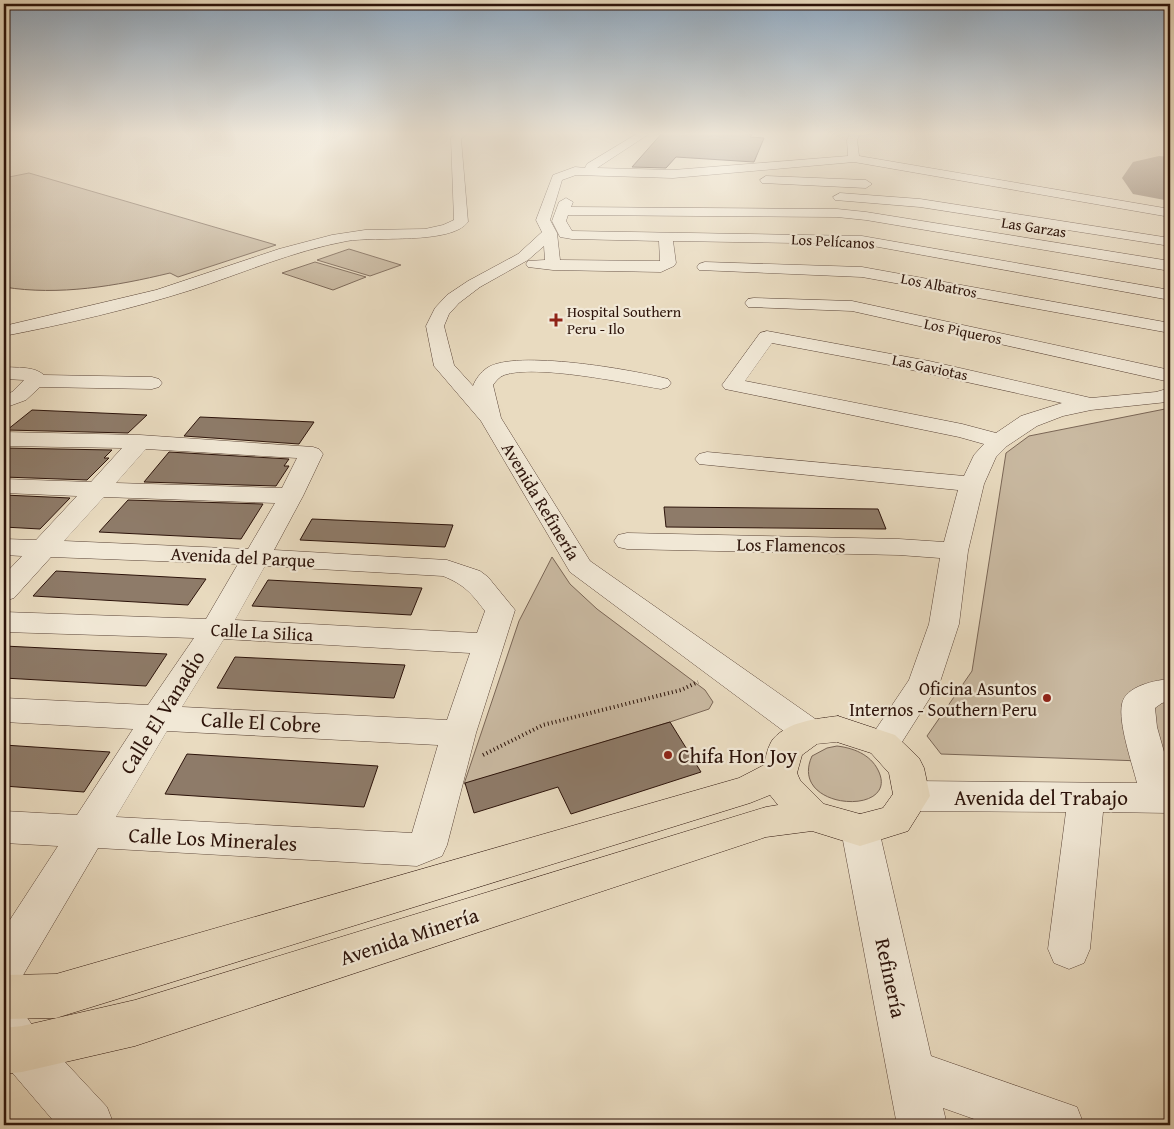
<svg xmlns="http://www.w3.org/2000/svg" width="1174" height="1129" viewBox="0 0 1174 1129" font-family="'Gentium Book Plus',serif">
<style>
.green{fill:#c9b9a1;stroke:#7a6656}
.lines{fill:none;stroke-linecap:round;stroke-linejoin:round}
.runway{fill:#8a7765;fill-rule:evenodd}
.building{fill:#8e7b69;stroke:#2c130a}
.minor-casing{stroke:#5b4538;stroke-width:1}
.major-casing{stroke:#2c130a;stroke-width:1}
.path{stroke:#2c130a;stroke-width:4;stroke-dasharray:1 3;stroke-linecap:butt}
.minor{fill:#f1e8d6;fill-rule:evenodd}
.major{fill:#e9dbc0;fill-rule:evenodd}
.poi-dot{fill:#8f2418;stroke:#f1e8d6;stroke-width:2}
.labels{text-anchor:middle;dominant-baseline:central;stroke-width:4.5;stroke-linejoin:round;paint-order:stroke}
.far-street-label{font-size:15px;fill:#2c130a;stroke:#f1e8d6}
.far-poi-label{font-size:15px;fill:#2c130a;stroke:#f1e8d6;text-anchor:start}
.street-label{font-size:18px;fill:#2c130a;stroke:#f1e8d6}
.poi-label{font-size:18px;fill:#2c130a;stroke:#f1e8d6;text-anchor:end}
.near-street-label{font-size:21px;fill:#2c130a;stroke:#f1e8d6}
.near-poi-label{font-size:21px;fill:#2c130a;stroke:#f1e8d6;text-anchor:start}
</style>
<rect width="100%" height="100%" fill="#e9dbc0"/>
<filter id="stains"><feTurbulence type="fractalNoise" baseFrequency=".004" numOctaves="4"/><feColorMatrix values="0 0 0 0 .2 0 0 0 0 .09 0 0 0 0 .02 0 0 0 .5 -.17"/></filter>
<radialGradient id="worn" r=".72"><stop offset=".6" stop-color="#630" stop-opacity="0"/><stop offset="1" stop-color="#630" stop-opacity=".3"/></radialGradient>
<g class="green">
<path d="M29 173 276 245 178 277 170 273C116 286 59 296 4 287V178Z"/>
<path d="M349 249 401 265 370 276 317 260Z"/>
<path d="M315 262 366 277 333 290 282 273Z"/>
<path d="M1170 408V762L941 754 927 736 972 671 1006 453 1029 436Z"/>
<path d="M552 557 570 584 597 609 705 690 713 702 709 709 670 722 464 784 519 621Z"/>
<path d="M837 746C853 748 870 754 878 770 902 817 787 811 812 756L827 748Z"/>
</g>
<g class="lines">
<path class="runway" d="M1159 156 1170 157V201L1133 194 1122 178 1133 162Z"/>
</g>
<g class="building">
<path d="M663 132H715L752 134 750 137 764 138 754 162 676 157 666 168 632 167Z"/>
<path d="M32 410 147 415 128 433 7 430Z"/>
<path d="M200 417 314 422 299 444 184 436Z"/>
<path d="M4 448 112 450 104 458H109L87 480 4 477Z"/>
<path d="M169 452 289 459 284 466H289L276 486 144 482Z"/>
<path d="M4 495 70 498 40 529 4 527Z"/>
<path d="M128 500 263 504 241 539 99 532Z"/>
<path d="M664 507 878 509 886 529 666 527Z"/>
<path d="M312 519 453 525 445 547 300 540Z"/>
<path d="M56 571 206 579 188 605 33 596Z"/>
<path d="M268 580 422 588 411 615 252 606Z"/>
<path d="M4 646 167 654 146 686 4 678Z"/>
<path d="M235 657 405 665 394 698 217 688Z"/>
<path d="M670 722 701 772 571 814 558 787 474 813 465 783Z"/>
<path d="M4 745 110 752 84 792 4 786Z"/>
<path d="M187 754 378 766 364 807 165 794Z"/>
</g>
<g class="lines">
<g class="minor-casing">
<g id="minor">
<path d="M457 132H469L461 139 468 222C451 245 375 236 347 241 293 251 243 273 191 290 131 309 66 324 4 336V326L156 290 279 249 332 235 365 230 425 229 443 225 454 220 451 138Z"/>
<path d="M640 132H652L597 168 673 170 848 156 847 140 851 132H861L857 140 859 156 1170 209V217L854 162 673 178 576 175 562 180 550 220 557 233 560 260 660 261 659 241 572 239 560 237 552 221 559 202 566 198 573 202 571 207 837 209 866 212 1170 261V271L866 220 837 217 568 215 566 221 572 231 862 236 1170 290V300L862 244 673 241 676 263 674 266 661 272 553 270 528 267 526 264 528 261 545 260 544 246 528 260 480 287 459 303 449 314 444 326 454 365 473 386C475 380 481 372 487 368 515 349 634 370 668 379L671 383 668 387 661 389C626 383 535 364 504 375 499 377 496 381 493 385L501 418 590 561 821 723 826 732 821 741 809 745 797 741 570 572 481 421 434 366 426 326 435 308 447 295 468 281 518 254 542 232 536 220 553 175 575 167 585 168 587 164Z"/>
<path d="M766 176 866 180 872 184 866 188 762 183 760 180Z"/>
<path d="M840 193 920 199 1170 238V246L920 207 835 200 833 197Z"/>
<path d="M705 262 862 267 1170 323V333L862 277 699 270 697 267 699 264Z"/>
<path d="M754 298 852 301 1170 370V382L852 311 748 307 745 303 748 299Z"/>
<path d="M767 331 929 361 1091 398 1156 392 1170 388V401L1167 402 1091 410 1063 416 1037 426 1007 446 996 457 984 484 968 551 959 624 940 682 895 753 883 757 871 753 866 744 909 680 929 624 940 558 899 555 627 549 618 547 614 541 618 535 627 533 899 539 944 542 958 490 699 464 695 459 699 454 707 452 964 476 974 455 984 444 959 437 725 389 722 385 725 381 760 333ZM772 343 889 365 1062 403 1021 416 996 433 962 424 745 381Z"/>
<path d="M4 367C17 368 34 366 44 375L152 377 159 379 162 383 159 387 152 389 40 387 26 400 4 408V395L12 392 24 380 4 379Z"/>
<path d="M4 432 140 435 313 447 319 449 323 454 303 496 274 550 447 560 480 571 488 577 515 610 476 733 447 845 442 856 417 866 98 848 19 982 4 987V929L58 846 4 843V811L77 815 133 729 4 722V698L148 705 194 638 4 632V612L206 619 238 564 51 557 14 598 4 601V575L22 556 4 555V539L36 540 77 496 4 493V479L91 482 122 448 4 446ZM146 449 297 458 282 488 116 483ZM104 497 275 503 248 549 64 541ZM265 566 443 576C465 585 471 593 485 611L477 633 235 620ZM224 639 470 653 447 720 182 707ZM167 731 438 745 412 833 116 817Z"/>
<path d="M1170 679V701L1162 703 1155 708 1157 727 1170 773V813L1103 812 1090 949 1084 963 1069 969 1054 963 1048 949 1066 812 912 811 899 806 894 796 899 786 912 781 1137 783C1132 763 1118 723 1122 704 1125 686 1156 680 1170 679Z"/>
<path d="M860 814 873 819 879 830 931 1056 1077 1107 1084 1125H991L943 1108 947 1125H897L841 830 847 819Z"/>
<path d="M4 1001 20 1008 38 1033 107 1107 114 1125H57L4 1063Z"/>
</g>
</g>
<g class="major-casing">
<path id="major" d="M838 716 895 735 919 758 924 768 930 796 908 831 860 846 812 831 766 837 135 1046 22 1072 4 1074V1028L22 1026 135 1000 766 807 778 805 770 795 750 803 56 1018 4 1019V975L56 974 739 778 764 765C766 756 768 746 773 739 789 721 816 719 838 716ZM837 742 871 753 889 773 893 794 883 808 860 814 824 804 800 780 797 773 802 755 817 744Z"/>
</g>
<path class="path" d="M483 755 543 725 681 690 698 682"/>
<use href="#minor" class="minor"/>
<use href="#major" class="major"/>
</g>
<linearGradient id="sky" x2="0" y2="1"><stop stop-color="#8fa8bf"/><stop offset="0.46" stop-color="#f5efe3"/><stop offset="1" stop-color="#f5efe3" stop-opacity="0"/></linearGradient>
<rect width="1174" height="290" fill="url(#sky)"/>
<g class="poi-dot">
<path d="M553.5 312.5h5v5h5v5h-5v5h-5v-5h-5v-5h5z"/>
<circle cx="1047" cy="698" r="5"/>
<circle cx="668" cy="755" r="5"/>
</g>
<g class="labels">
<g class="far-street-label">
<text transform="translate(1034 227) rotate(9)">Las Garzas</text>
<text transform="translate(833 241) rotate(3)">Los Pelícanos</text>
<text transform="translate(939 285) rotate(11)">Los Albatros</text>
<text transform="translate(963 331) rotate(12)">Los Piqueros</text>
<text transform="translate(930 367) rotate(12)">Las Gaviotas</text>
</g>
<g class="far-poi-label">
<text x="567" y="311">Hospital Southern<tspan x="567" dy="17">Peru - Ilo</tspan></text>
</g>
<g class="street-label">
<text transform="translate(541 501) rotate(59)">Avenida Refinería</text>
<text transform="translate(791 545) rotate(1)">Los Flamencos</text>
<text transform="translate(243 557) rotate(3)">Avenida del Parque</text>
<text transform="translate(262 632) rotate(3)">Calle La Silica</text>
</g>
<g class="poi-label">
<text x="1037" y="688">Oficina Asuntos<tspan x="1037" dy="21">Internos - Southern Peru</tspan></text>
</g>
<g class="near-street-label">
<text transform="translate(162 712) rotate(-58)">Calle El Vanadio</text>
<text transform="translate(261 722) rotate(3)">Calle El Cobre</text>
<text x="1041" y="797">Avenida del Trabajo</text>
<text transform="translate(213 839) rotate(3)">Calle Los Minerales</text>
<text transform="translate(409 936) rotate(-18)">Avenida Minería</text>
<text transform="translate(891 978) rotate(78)">Refinería</text>
</g>
<g class="near-poi-label">
<text x="678" y="755">Chifa Hon Joy</text>
</g>
</g>
<rect width="1174" height="1129" fill="none" stroke="#e9dbc0" stroke-width="20"/>
<rect x="5" y="5" width="1164" height="1119" fill="none" stroke="#2c130a" stroke-width="2.5"/>
<rect x="10" y="10" width="1154" height="1109" fill="none" stroke="#2c130a"/>
<rect width="100%" height="100%" filter="url(#stains)"/>
<rect width="100%" height="100%" fill="url(#worn)"/>
</svg>
